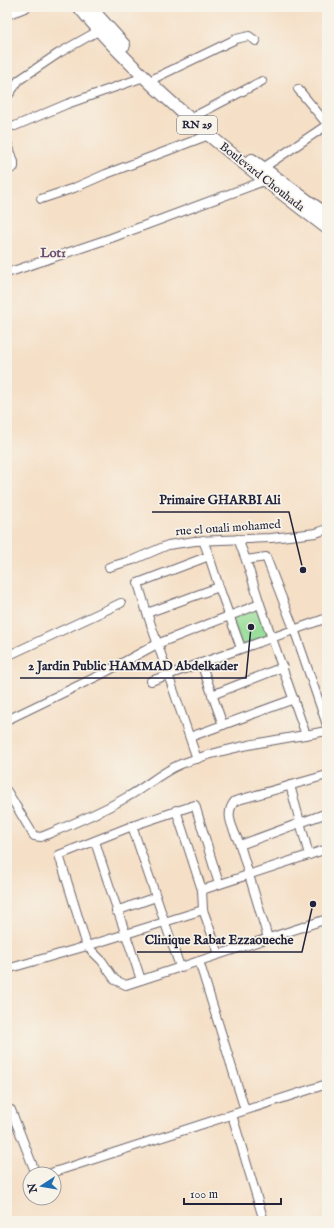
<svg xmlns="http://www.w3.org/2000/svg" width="334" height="1228" viewBox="0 0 334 1228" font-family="'IM FELL English',serif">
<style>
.green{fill:#96de98;stroke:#5c806a}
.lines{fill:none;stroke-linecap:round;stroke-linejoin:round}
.minor-casing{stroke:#6c646c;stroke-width:10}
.highway-casing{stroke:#6c646c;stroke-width:14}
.minor{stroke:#fff;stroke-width:8}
.highway{stroke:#fff;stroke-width:12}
.labels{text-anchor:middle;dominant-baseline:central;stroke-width:3.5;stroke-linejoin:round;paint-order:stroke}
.shield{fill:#f7f3e8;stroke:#62616f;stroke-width:1}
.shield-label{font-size:11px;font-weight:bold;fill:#22223b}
.street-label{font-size:12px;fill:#22223b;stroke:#f7f3e8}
.neighbourhood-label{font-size:13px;font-weight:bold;fill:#6c5072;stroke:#f7f3e8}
.leader{fill:none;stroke:#22223b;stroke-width:1.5}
.callout-dot{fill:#22223b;stroke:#f7f3e8;stroke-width:1.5}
.callout-label{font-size:13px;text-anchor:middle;font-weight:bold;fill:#22223b;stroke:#f7f3e8;stroke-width:3.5;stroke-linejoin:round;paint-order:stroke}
</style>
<rect width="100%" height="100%" fill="#f7f3e8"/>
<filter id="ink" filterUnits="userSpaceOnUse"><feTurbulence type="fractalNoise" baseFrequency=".025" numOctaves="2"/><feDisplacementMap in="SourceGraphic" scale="8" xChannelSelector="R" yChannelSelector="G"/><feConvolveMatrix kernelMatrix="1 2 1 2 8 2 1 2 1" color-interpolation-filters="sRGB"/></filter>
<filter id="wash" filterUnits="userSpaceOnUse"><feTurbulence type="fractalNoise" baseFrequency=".012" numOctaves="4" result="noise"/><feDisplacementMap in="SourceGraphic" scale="16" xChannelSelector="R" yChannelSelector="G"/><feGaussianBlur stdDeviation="0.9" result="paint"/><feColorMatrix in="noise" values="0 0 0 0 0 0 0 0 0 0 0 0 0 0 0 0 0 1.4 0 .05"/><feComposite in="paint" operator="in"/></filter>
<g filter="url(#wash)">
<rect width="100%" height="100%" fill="#f5dfc6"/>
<path class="green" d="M259 607 269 636 242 646 232 618Z"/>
</g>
<g filter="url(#ink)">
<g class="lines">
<g class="minor-casing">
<g id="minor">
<path d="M7 15 27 7"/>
<path d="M155 78 236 39 249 36 256 41"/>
<path d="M298 89 327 124"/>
<path d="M7 97 19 80 59 53 98 31"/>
<path d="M197 115 262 81"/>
<path d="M15 126 67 104 144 77"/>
<path d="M7 142 14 162V167L7 171"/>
<path d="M260 170 327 125"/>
<path d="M41 199 74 188 106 174 209 135"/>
<path d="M7 273 111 238 264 181"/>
<path d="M238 539 246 560"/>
<path d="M203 540 209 556"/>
<path d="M109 567 133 560 168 545 195 541 271 538 316 533 327 529"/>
<path d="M260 604 246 560 266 557 294 629 327 725"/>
<path d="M147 613 138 583 209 556 219 587"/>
<path d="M7 656 121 603"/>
<path d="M201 663 223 725"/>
<path d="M151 681 327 618"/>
<path d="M212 695 283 667"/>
<path d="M7 720 100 675 157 644 260 604 306 735"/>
<path d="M190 737 294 699"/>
<path d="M197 759 147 613 219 587 241 648"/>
<path d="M290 785 309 855"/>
<path d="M7 791 34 836 41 837C70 825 100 813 127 797 146 787 161 772 181 764 227 746 279 740 327 731"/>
<path d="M176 810 202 890 203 910 219 954"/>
<path d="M132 826 180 967"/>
<path d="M95 841C109 888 126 933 141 980"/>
<path d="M240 845C234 830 223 814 235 801L327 775"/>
<path d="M219 884 195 805 132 826 59 855 87 946 102 961 115 980 126 985 327 919"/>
<path d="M202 890 327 849"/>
<path d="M116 911 156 897"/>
<path d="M268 938 240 845 327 813"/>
<path d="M199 961 245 1110"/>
<path d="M7 969 87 946 203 910"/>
<path d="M7 1111 11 1110 36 1174"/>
<path d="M232 1115 264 1221"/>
<path d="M48 1174 327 1084"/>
</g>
</g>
<g class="highway-casing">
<g id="highway">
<path d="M79 7C150 93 239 161 327 228"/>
<path d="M90 7 124 45"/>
<path d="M252 160 327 215"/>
</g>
</g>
<use href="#minor" class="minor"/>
<use href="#highway" class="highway"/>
</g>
</g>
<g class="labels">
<rect class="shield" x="177" y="116" width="40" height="18" rx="3"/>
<g class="shield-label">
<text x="197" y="125">RN 29</text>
</g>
<g class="street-label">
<text transform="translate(262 177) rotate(38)">Boulevard Chouhada</text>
<text transform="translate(228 528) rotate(-4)">rue el ouali mohamed</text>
</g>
<g class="neighbourhood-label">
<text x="53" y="253">Lot1</text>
</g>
</g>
<path class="leader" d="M303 570L289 512H152M251 627L246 678H20M313 904L302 952H137"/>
<g class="callout-dot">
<circle cx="303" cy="570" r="4"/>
<circle cx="251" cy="627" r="4"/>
<circle cx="313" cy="904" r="4"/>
</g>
<g class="callout-label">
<text x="220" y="504">Primaire GHARBI Ali</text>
<text x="133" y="670">2 Jardin Public HAMMAD Abdelkader</text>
<text x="219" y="944">Clinique Rabat Ezzaoueche</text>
</g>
<rect width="334" height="1228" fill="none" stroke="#f7f3e8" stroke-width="24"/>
<g transform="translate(42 1186) rotate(258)"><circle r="19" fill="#f7f3e8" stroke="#a29fa3"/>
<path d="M0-3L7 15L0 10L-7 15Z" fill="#1f6fb2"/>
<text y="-6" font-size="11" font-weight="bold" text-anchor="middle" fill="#22223b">N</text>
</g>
<path d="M184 1198v6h97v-6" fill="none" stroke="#22223b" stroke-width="2"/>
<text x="190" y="1198" font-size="12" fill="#22223b" stroke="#f7f3e8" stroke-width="3" paint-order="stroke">100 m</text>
</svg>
